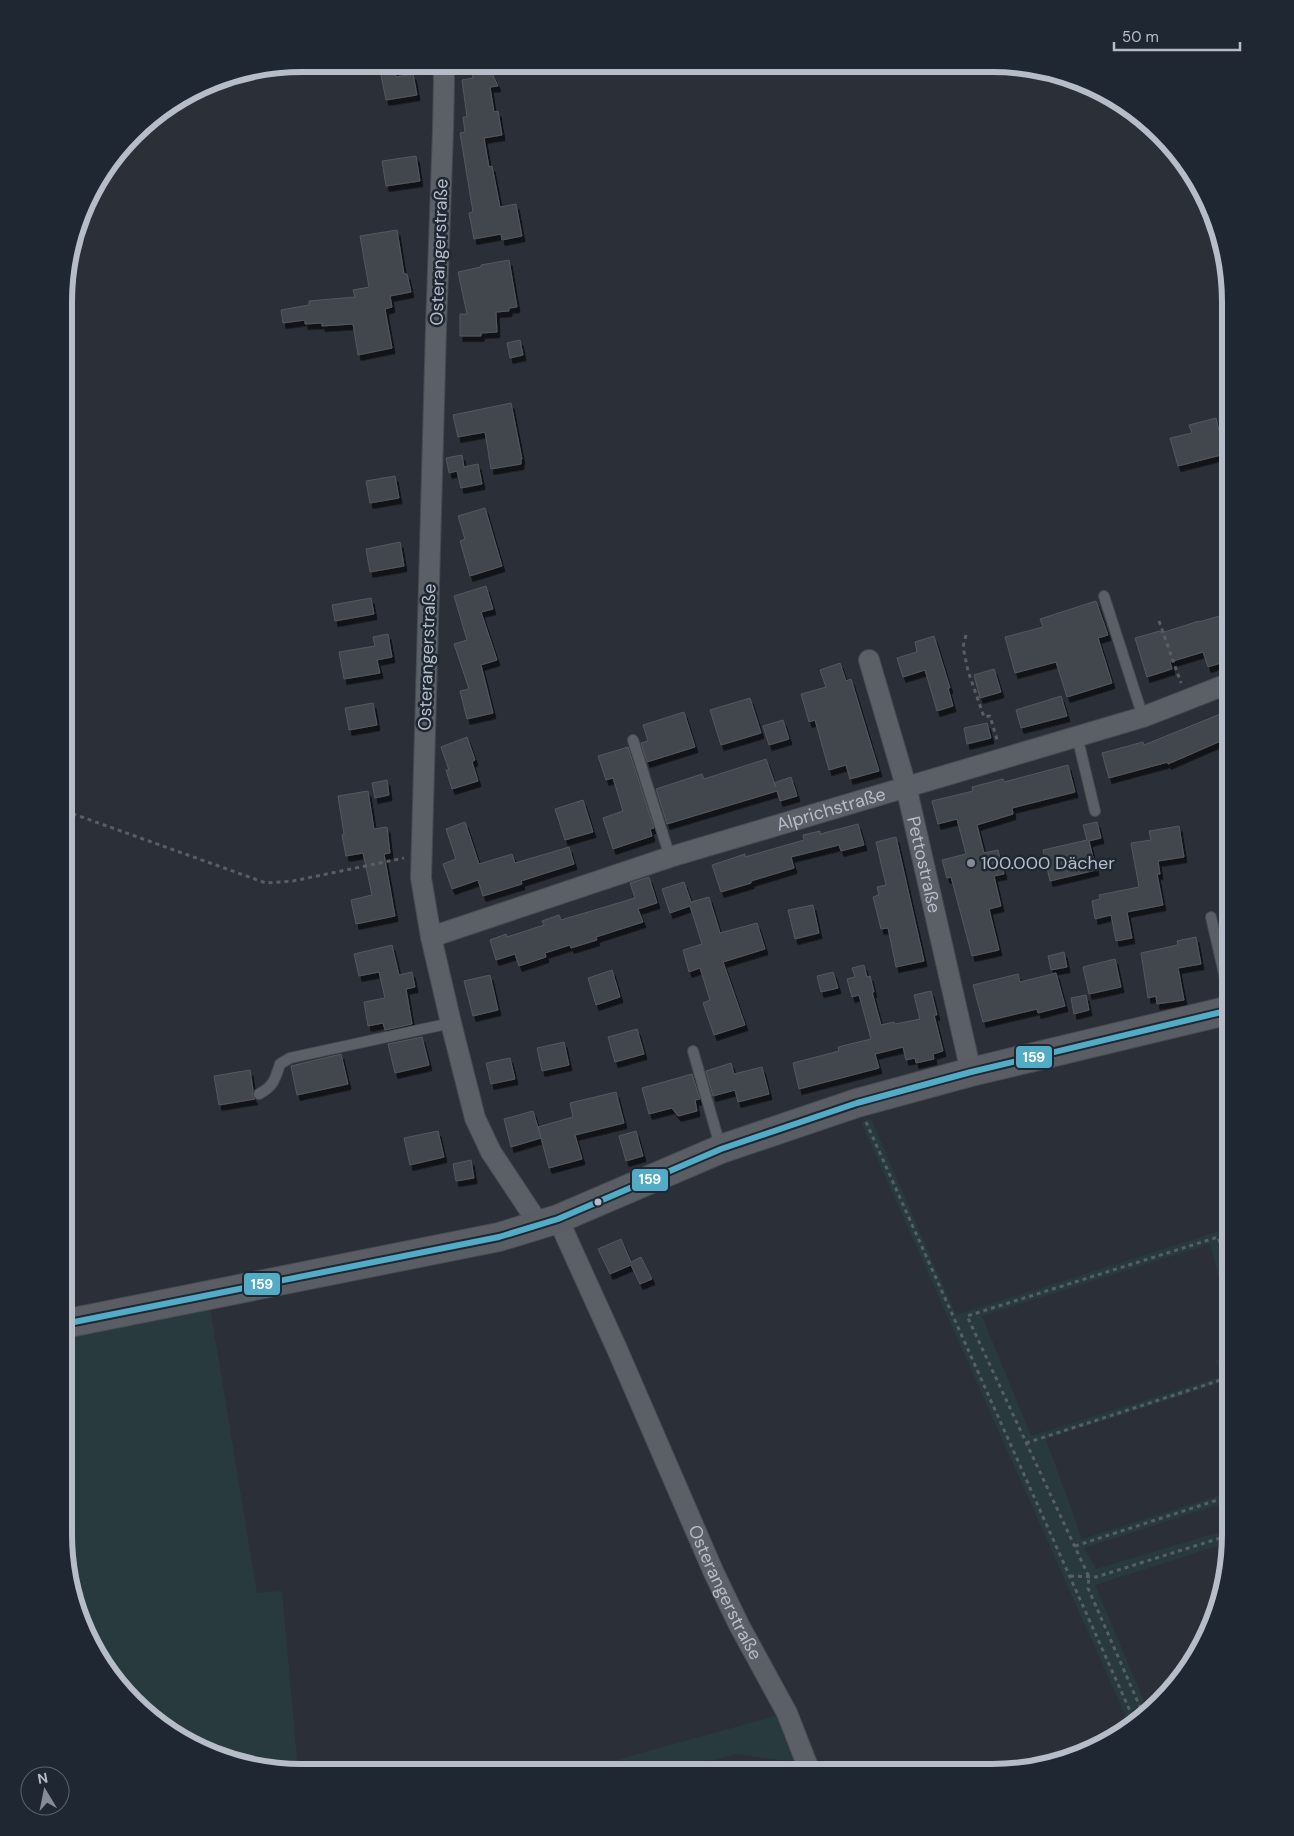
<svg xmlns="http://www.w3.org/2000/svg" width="1294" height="1836" viewBox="0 0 1294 1836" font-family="'DM Sans',sans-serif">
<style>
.green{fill:#283a3d}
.building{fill:#43474e;stroke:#53585f;filter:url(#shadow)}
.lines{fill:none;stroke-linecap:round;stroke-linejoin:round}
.lane-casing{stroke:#474b51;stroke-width:12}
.street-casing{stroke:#474b51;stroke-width:22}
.secondary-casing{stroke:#464b52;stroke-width:30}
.path{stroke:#595e62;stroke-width:3;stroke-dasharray:4 4;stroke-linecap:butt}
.lane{stroke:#5b5f66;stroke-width:10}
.street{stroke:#5b5f66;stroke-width:20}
.secondary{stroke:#5a5e64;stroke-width:28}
.bus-1-casing{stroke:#1f2732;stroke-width:10}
.bus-1{stroke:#53acc5;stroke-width:6}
.poi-dot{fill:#858c96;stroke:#1f2732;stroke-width:2}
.bus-dot{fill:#b6bdc8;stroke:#1f2732;stroke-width:2}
.labels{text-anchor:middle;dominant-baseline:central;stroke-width:5;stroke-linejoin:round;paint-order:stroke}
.street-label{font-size:18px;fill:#b6bdc8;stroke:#1f2732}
.poi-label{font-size:18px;fill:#b6bdc8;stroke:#1f2732;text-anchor:start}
.rim{fill:none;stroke:#b6bdc8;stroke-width:6}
.line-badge{stroke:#1f2732;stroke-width:2}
.badge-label{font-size:14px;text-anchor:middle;font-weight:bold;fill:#fff}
</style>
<defs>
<filter id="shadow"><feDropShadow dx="3" dy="5.5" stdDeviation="0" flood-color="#0009"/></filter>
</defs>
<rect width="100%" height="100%" fill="#2b3038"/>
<g class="green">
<path d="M871 1119 956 1315 1226 1229 1230 1241V1319L1210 1244 982 1316 1031 1436 1220 1377 1216 1360 1230 1356V1380L1046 1439 1082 1539 1230 1492V1501L1084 1548 1096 1569 1230 1529V1542L1095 1585 1149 1713 1130 1726 861 1122Z"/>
<path d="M210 1307 257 1593 282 1591 298 1770H271L170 1732 123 1691 88 1639 64 1534V1337Z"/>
<path d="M782 1714 802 1763 736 1754 672 1771H577Z"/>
</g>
<g class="building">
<path d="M471 64H488L498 86 490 87 494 112 498 111 502 135 484 138 489 167 492 166 500 207 516 204 522 236 502 240 501 234 474 239 469 213 473 212 460 133 465 132 463 117H467L462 80 473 78Z"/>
<path d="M394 67 396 77 413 74 417 95 386 100 380 70Z"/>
<path d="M416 156 420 181 386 186 382 161Z"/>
<path d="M397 230 404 274H407L411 292 390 296 392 307 385 309 392 348 358 355 353 324 322 326V323L305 324V320L283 323 281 310 309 305V301L355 297 353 290 369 287 360 236Z"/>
<path d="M509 260 517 307 509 308V311L496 312 497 332 481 333V336H460V314H467L458 272 481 267V265Z"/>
<path d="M520 340 523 355 510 358 507 343Z"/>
<path d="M511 403 522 459H521V464L491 469 485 432 458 437 453 415Z"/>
<path d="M1216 418 1225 454 1178 466 1170 438 1192 433 1189 425Z"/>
<path d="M462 455 464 467 478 464 482 484 461 488 457 471 449 473 446 458Z"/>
<path d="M395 476 399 498 370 503 366 481Z"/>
<path d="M485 508 502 566 470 576 460 541 465 539 458 516Z"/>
<path d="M400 542 404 566 370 572 366 549Z"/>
<path d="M486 586 493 609 481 612 497 660 481 665 493 713 467 719 460 691 469 689 454 644 467 640 454 596Z"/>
<path d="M371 598 374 614 335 621 332 605Z"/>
<path d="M1096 601 1108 635 1098 638 1112 683 1067 697 1056 662 1015 673 1005 637 1043 627 1040 619Z"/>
<path d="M1230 613V629L1225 630 1230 646V660L1208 667 1203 652 1170 662 1172 669 1147 677 1135 638 1160 631 1161 633 1199 621V622Z"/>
<path d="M388 634 392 657 377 660 380 673 344 679 339 652 375 646 373 637Z"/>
<path d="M934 636 950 688H948L953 706 937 711 925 670 903 677 897 658 917 652 915 642Z"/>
<path d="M840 663 846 681 851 679 879 771 850 779 846 765 829 770 815 720 809 722 801 694 826 687 820 670Z"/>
<path d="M994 669 1001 692 980 698 974 675Z"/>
<path d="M1061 696 1067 716 1021 728 1016 710Z"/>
<path d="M750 698 761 733 721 745 710 710Z"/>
<path d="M373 703 377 725 349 730 345 708Z"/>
<path d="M1230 710V737L1168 764V762L1109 778 1102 753 1143 742 1144 745Z"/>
<path d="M684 712 695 747 647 762 641 743 648 741 643 725Z"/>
<path d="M783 720 789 739 769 745 763 726Z"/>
<path d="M987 723 991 738 967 744 964 728Z"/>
<path d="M467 737 475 760 472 762 478 781 452 789 446 770H449L441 747Z"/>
<path d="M628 747 654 828 650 829 652 836 613 849 603 818 623 811 613 778 606 780 598 756Z"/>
<path d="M766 759 776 787 774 783 791 777 797 796 780 801 777 791 667 824 656 789 702 774 704 779Z"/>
<path d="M1068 765 1075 792 1012 808 1013 814 977 825 984 853 998 850 1004 874 994 876 1001 906 989 909 999 950 972 956 951 877 947 878 942 860 966 854 957 819 938 824 932 801 973 791 972 787 1003 779 1004 782Z"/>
<path d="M387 780 389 795 375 798 372 783Z"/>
<path d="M368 791 374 829 387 827 390 853 384 854 395 916 356 924 351 900 372 895 363 853 346 856 342 835 344 834 338 796Z"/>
<path d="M583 800 593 832 565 840 555 809Z"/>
<path d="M465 822 479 864 512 854 515 863 569 847 574 864 521 881 522 884 483 896 478 880 452 889 443 864 456 859 446 829Z"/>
<path d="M1097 822 1101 838 1089 841 1096 870 1050 881 1043 850 1087 840 1083 825Z"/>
<path d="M858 824 864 845 841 851 839 845 791 857 794 868 751 881V883L721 892 712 865 745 854V857L804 840 803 835 820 831V834Z"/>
<path d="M1179 826 1184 857 1158 861 1160 874H1157L1163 905 1127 912 1132 938 1116 941 1111 915 1095 919 1092 901 1100 899 1099 895 1139 887 1131 843 1151 840 1149 831Z"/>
<path d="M896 837 924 961 896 967 888 928 881 929 873 897 879 895 877 887 886 885 876 842Z"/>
<path d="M649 877 657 903 638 909 643 922 596 937 597 940 571 948 570 945 545 953 546 957 519 966 515 954 496 960 490 940 506 934 507 937 544 925 542 921 559 915 561 920 635 898 630 883Z"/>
<path d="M684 882 691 902 709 897 720 933 757 923 765 949 723 962 745 1025 714 1035 703 1003 710 1000 700 968 689 972 683 950 702 944 690 906 670 913 662 889Z"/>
<path d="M813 905 819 933 795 939 788 910Z"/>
<path d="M1196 937 1201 964 1178 968 1184 1000 1157 1004 1156 996 1148 998 1141 953 1178 945 1177 941Z"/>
<path d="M392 945 399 975 412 972 415 987 406 989 412 1024 385 1030 383 1023 368 1026 364 1002 385 998 379 972 359 976 354 954Z"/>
<path d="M1064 952 1067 967 1051 970 1048 956Z"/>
<path d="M1115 959 1121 987 1089 994 1083 967Z"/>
<path d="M864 965 867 977 870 976 874 992H872L881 1025 894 1022 895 1024 920 1019 914 995 931 991 937 1015H934L943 1051 933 1054 934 1059 916 1063 915 1058 906 1060 903 1047 875 1054 879 1068 799 1089 793 1063 839 1051 838 1047 871 1039 859 995 852 997 847 979 855 977 852 968Z"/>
<path d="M612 970 620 997 596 1005 588 978Z"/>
<path d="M833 972 838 988 821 992 817 976Z"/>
<path d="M1056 973 1065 1006 1038 1013 1037 1009 983 1022 973 985 1018 974 1020 982Z"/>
<path d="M490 975 498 1010 473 1016 464 981Z"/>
<path d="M1086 995 1089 1010 1074 1014 1071 998Z"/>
<path d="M637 1029 644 1054 615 1062 608 1037Z"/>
<path d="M422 1037 429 1065 395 1073 388 1044Z"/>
<path d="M564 1042 569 1065 542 1071 537 1048Z"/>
<path d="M341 1054 348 1084 297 1095 291 1066Z"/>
<path d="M510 1058 515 1079 491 1084 486 1063Z"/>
<path d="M731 1063 734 1074 762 1067 769 1094 738 1102 735 1090 713 1096 706 1071Z"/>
<path d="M250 1070 253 1090 252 1095 255 1099 219 1105 214 1076Z"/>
<path d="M692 1074 700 1099 695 1100 697 1111 678 1116 672 1108 649 1114 642 1088Z"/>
<path d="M616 1092 624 1123 575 1135 582 1159 549 1168 538 1127 573 1117 570 1103Z"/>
<path d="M533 1111 541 1138 511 1147 504 1119Z"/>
<path d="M438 1131 444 1157 410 1165 404 1138Z"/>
<path d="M636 1131 643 1156 626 1161 619 1136Z"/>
<path d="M471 1160 474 1178 456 1181 453 1164Z"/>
<path d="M621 1239 631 1262 641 1257 652 1279 640 1284 631 1265 610 1274 598 1249Z"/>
</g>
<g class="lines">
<g class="lane-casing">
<g id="lane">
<path d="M1104 596 1143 717"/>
<path d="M1077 736 1095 811"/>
<path d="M633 740 670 857"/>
<path d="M1211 917 1230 1000"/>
<path d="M693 1051 721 1149"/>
<path d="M259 1094C274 1086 275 1079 280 1064L290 1058 451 1023"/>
</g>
</g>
<g class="street-casing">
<g id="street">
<path d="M443 64 444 79 443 130 436 328 421 878 431 937 451 1023 475 1118 491 1152 540 1226"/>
<path id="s1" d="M869 660 906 786 971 1072"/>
<path id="s2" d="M431 937 670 857 1143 717 1230 683"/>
<path id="s3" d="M558 1219 617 1349 714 1573 739 1625 787 1713 810 1772"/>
</g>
</g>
<g class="secondary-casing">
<path id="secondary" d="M64 1324 499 1237 558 1219 721 1149 857 1103 971 1072 1230 1010"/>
</g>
<g class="path">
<path d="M1159 621 1181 683"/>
<path d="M966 635 963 647 968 671 984 717 990 716 998 743"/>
<path d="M65 811 266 883 293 881 404 858"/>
<path d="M866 1122 1135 1722"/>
<path d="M1026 1443 1230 1377"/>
<path d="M1075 1546 1230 1496"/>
<path d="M1070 1576 1096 1577 1230 1535"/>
<path d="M1144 1716 1088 1588 1089 1577 967 1316 1218 1237 1230 1275"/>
</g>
<use href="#lane" class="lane"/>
<use href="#street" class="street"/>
<use href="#secondary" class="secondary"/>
<g class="bus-1-casing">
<path id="bus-1" d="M64 1324 499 1237 558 1219 721 1149 857 1103 971 1072 1230 1010"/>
</g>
<use href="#bus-1" class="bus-1"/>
</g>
<circle class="poi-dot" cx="971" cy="863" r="5"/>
<circle class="bus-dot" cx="598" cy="1202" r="4.5"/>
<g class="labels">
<g class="street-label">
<text transform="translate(439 252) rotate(-88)">Osterangerstraße</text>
<text transform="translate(427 657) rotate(-88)">Osterangerstraße</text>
<text stroke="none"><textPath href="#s2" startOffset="420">Alprichstraße</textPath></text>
<text stroke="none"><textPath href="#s1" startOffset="212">Pettostraße</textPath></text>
<text stroke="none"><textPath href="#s3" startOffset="409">Osterangerstraße</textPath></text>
</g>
<g class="poi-label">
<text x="981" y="863">100.000 Dächer</text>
</g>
</g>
<path d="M0 0H1294V1836H0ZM302 72H992A230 230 0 0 1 1222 302V1534A230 230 0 0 1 992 1764H302A230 230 0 0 1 72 1534V302A230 230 0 0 1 302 72Z" fill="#1f2732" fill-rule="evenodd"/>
<path class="rim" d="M302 72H992A230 230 0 0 1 1222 302V1534A230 230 0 0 1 992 1764H302A230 230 0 0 1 72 1534V302A230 230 0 0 1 302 72Z"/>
<g class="line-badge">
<rect x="1015" y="1045" width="38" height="24" rx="5" fill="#53acc5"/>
<rect x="631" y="1168" width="38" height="24" rx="5" fill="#53acc5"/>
<rect x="243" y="1272" width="38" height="24" rx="5" fill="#53acc5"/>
</g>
<g class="badge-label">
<text x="1034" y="1062">159</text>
<text x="650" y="1184">159</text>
<text x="262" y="1289">159</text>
</g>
<g transform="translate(45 1791) rotate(350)"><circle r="24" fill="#1f2732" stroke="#5b636e"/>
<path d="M0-4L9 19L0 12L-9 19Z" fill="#858c96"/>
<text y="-8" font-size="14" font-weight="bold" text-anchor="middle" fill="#b6bdc8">N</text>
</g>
<path d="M1114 42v8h126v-8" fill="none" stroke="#b6bdc8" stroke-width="2.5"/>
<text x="1122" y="42" font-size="15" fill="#b6bdc8" stroke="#1f2732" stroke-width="4" paint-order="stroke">50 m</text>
</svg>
